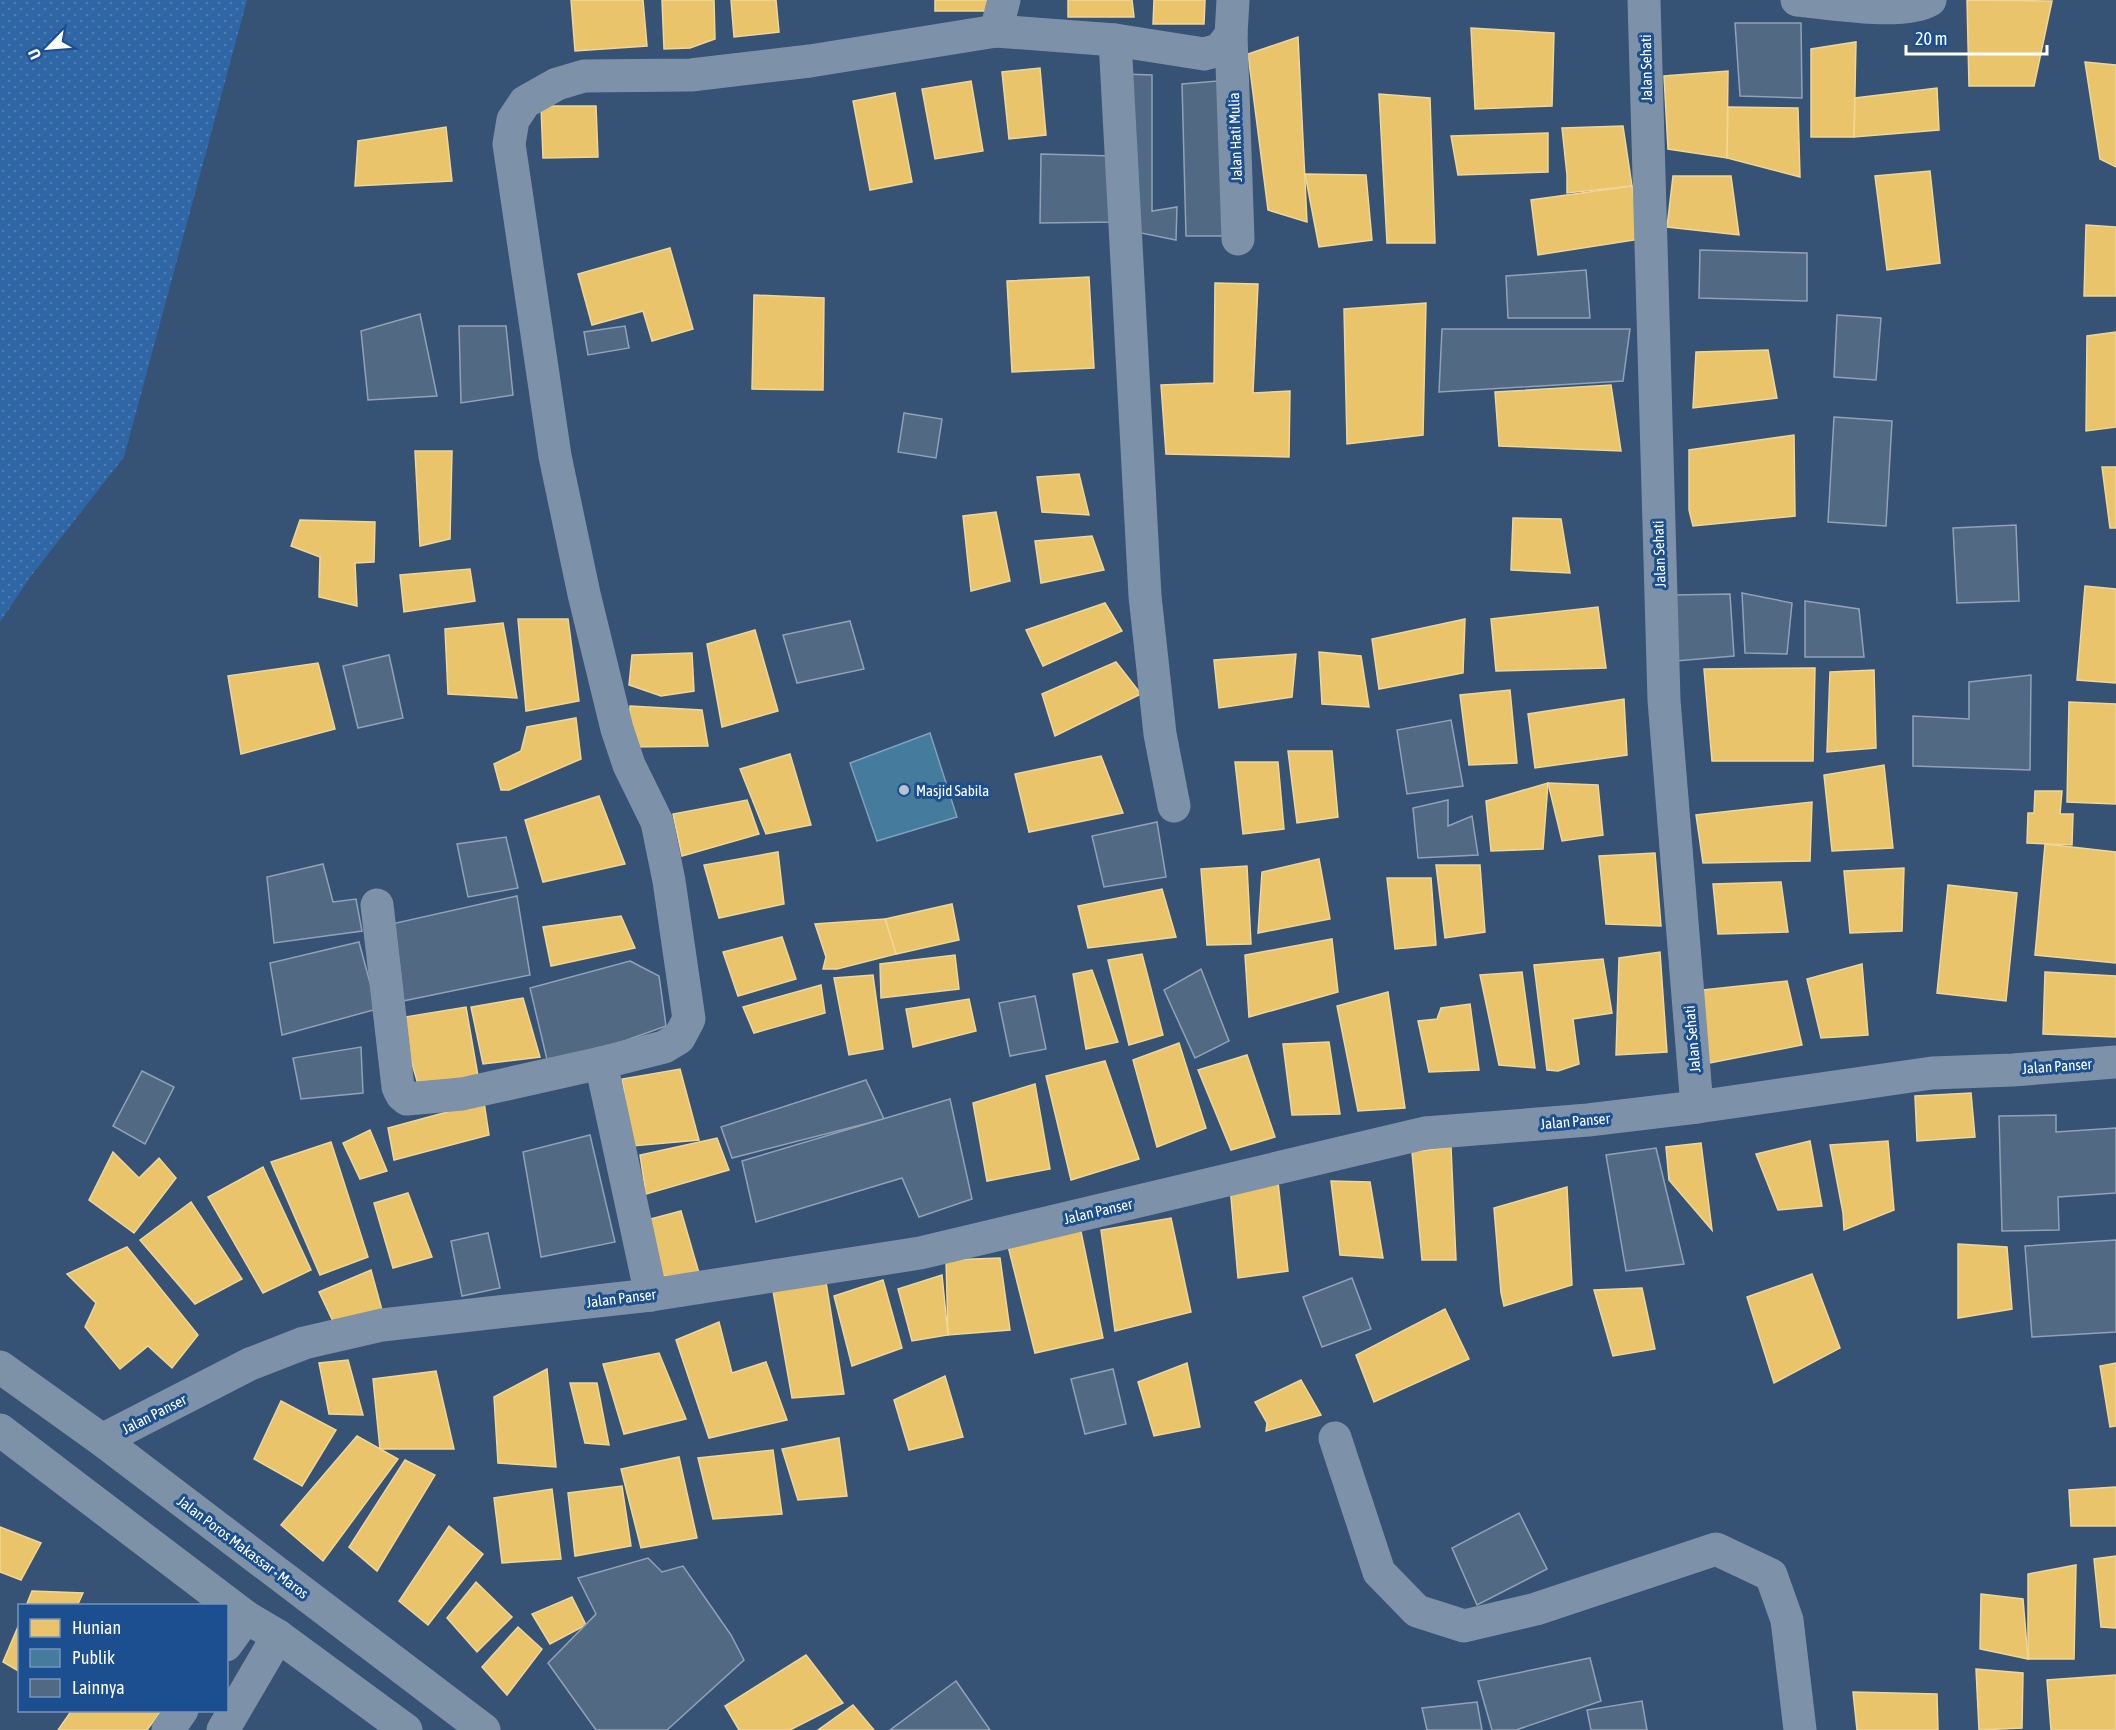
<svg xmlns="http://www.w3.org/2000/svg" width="2116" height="1730" viewBox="0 0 2116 1730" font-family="'Asap Condensed',sans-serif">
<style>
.grass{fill:url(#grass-dots)}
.homes{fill:#e9c46a;stroke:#f0d697;stroke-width:1.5}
.public{fill:#457b9d;stroke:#7da3ba;stroke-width:1.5}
.building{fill:#526984;stroke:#92a2b6;stroke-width:1.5}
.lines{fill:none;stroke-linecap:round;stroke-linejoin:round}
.minor{stroke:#7d92a8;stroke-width:33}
.highway{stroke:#7e92a7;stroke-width:33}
.poi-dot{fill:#b9c2ce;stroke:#1b4f8f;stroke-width:2}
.labels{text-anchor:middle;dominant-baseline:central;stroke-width:6;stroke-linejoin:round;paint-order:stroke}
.street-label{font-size:15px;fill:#fff;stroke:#1b4f8f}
.poi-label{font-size:15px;fill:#fff;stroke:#1b4f8f;text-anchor:start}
</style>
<defs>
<pattern id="grass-dots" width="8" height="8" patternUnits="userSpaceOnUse" patternTransform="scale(1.5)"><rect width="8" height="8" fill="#2f66a5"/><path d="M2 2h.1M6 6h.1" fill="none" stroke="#4e7db2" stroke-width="1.8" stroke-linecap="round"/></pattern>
</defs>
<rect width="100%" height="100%" fill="#365274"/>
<path class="grass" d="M0 0H247L124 457 31 576 0 622Z"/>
<g class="homes">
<path d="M571 0H643L647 46 575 51Z"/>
<path d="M662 0H714L715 39 690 48 664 49Z"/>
<path d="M731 0H776L779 32 734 37Z"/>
<rect x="935" y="0" width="57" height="11"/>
<path d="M1068 0H1132L1134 17H1068Z"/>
<path d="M1154 0H1205L1204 24H1153Z"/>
<path d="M1967 0 2052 1 2034 86H1969Z"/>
<path d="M1471 28 1554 33 1552 106 1475 109Z"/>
<path d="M1298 37 1307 222 1268 210 1248 54Z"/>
<path d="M1856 42 1854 137H1811V49Z"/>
<path d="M2085 62 2116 65V167L2100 159Z"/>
<path d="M1040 68 1046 135 1009 139 1002 72Z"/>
<path d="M1728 71 1727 158 1668 149 1664 76Z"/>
<path d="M971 81 983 151 935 159 922 89Z"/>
<path d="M1937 88 1939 130 1854 137 1855 98Z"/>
<path d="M895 93 912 182 870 190 853 101Z"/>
<path d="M1379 94 1430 98 1435 243H1387Z"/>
<path d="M541 106H596L598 157 543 158Z"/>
<path d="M1728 107 1798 108 1800 177 1727 158Z"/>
<path d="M1623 126 1632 186 1567 193V175L1562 128Z"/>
<path d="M446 127 452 181 355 186 358 141Z"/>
<path d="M1548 133V172L1458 175 1451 136Z"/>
<path d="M1930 171 1940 263 1887 270 1875 176Z"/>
<path d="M1305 174 1366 175 1372 240 1319 247Z"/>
<path d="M1673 176H1731L1739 235 1667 227Z"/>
<path d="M1632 186 1641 239 1538 255 1531 200Z"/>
<path d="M2086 225 2116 227V296H2084Z"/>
<path d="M670 248 693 329 652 341 643 311 592 325 578 274Z"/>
<path d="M1089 277 1094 368 1012 372 1007 281Z"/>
<path d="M1215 283 1258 284 1253 393 1290 391 1289 457 1166 454 1161 385 1214 383Z"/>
<path d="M754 295 824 298 823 390 752 389Z"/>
<path d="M1426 303 1423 435 1347 444 1344 309Z"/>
<path d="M2116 332V427L2086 431 2087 336Z"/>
<path d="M1768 350 1777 398 1693 408 1696 352Z"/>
<path d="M1611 385 1621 451 1499 446 1495 392Z"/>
<path d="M1794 435 1795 516 1693 526 1689 510V450Z"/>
<path d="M415 451H452L450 539 420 546Z"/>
<path d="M2102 467H2116V528H2110Z"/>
<path d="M1079 474 1089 515 1042 512 1037 477Z"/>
<path d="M996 512 1010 581 971 591 963 516Z"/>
<path d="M1513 518 1561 519 1570 573 1511 570Z"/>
<path d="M300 520 375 522 374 562 355 563 357 606 319 597 320 557 291 546Z"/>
<path d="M1092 536 1104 570 1041 583 1035 541Z"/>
<path d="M470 569 475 601 404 612 400 575Z"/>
<path d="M2085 586 2116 589V683L2077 680Z"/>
<path d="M1105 603 1122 631 1043 666 1026 630Z"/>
<path d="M1598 607 1606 668 1496 671 1491 619Z"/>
<path d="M518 619H568L579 701 526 711Z"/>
<path d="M1465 619 1463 673 1379 689 1372 639Z"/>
<path d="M503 623 517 698 448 694 445 629Z"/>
<path d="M755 630 778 711 722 727 707 644Z"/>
<path d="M1319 652 1361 656 1369 707 1322 704Z"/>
<path d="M692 653 694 691 661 696 629 685 632 655Z"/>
<path d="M1296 654 1292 697 1219 708 1214 660Z"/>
<path d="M1116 662 1141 694 1055 736 1042 694Z"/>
<path d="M318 663 335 729 241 754 228 676Z"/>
<path d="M1815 668 1813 761H1712L1704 669Z"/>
<path d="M1874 670 1876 748 1827 752 1830 672Z"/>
<path d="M1510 690 1517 763 1469 765 1460 695Z"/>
<path d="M1624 699 1627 755 1535 768 1528 714Z"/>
<path d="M2069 702 2116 704V804L2067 802Z"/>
<path d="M630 706 702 710 708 746 629 747Z"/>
<path d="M576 718 581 759 509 790H501L494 764 521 751 527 727Z"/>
<path d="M1288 751H1332L1338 817 1297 823Z"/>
<path d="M790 754 811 825 766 834 740 769Z"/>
<path d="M1101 756 1123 813 1029 832 1015 774Z"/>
<path d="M1235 762H1278L1284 829 1243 834Z"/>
<path d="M1884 765 1893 848 1832 851 1824 775Z"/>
<path d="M1548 783 1543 849 1491 851 1486 801Z"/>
<path d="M1548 783 1598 785 1603 835 1562 841Z"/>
<path d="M2035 791H2062L2060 814H2073L2072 845 2027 843 2028 813H2034Z"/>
<path d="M599 796 625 864 543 882 525 820Z"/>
<path d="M747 800 759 834 682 856 673 814Z"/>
<path d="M1812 802 1810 861 1703 863 1696 815Z"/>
<path d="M2045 844 2116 852V963L2035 955Z"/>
<path d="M778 852 784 904 719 918 704 865Z"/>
<path d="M1655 853 1661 926 1606 924 1599 856Z"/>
<path d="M1319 859 1330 919 1258 933 1262 872Z"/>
<path d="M1436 865H1480L1485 932 1445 938Z"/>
<path d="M1247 866 1251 944 1207 945 1201 869Z"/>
<path d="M1904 868 1902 931 1850 933 1844 871Z"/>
<path d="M1387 878H1431L1436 945 1395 949Z"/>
<path d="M1781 882 1788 932 1718 934 1713 884Z"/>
<path d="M1948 885 2017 893 2006 1001 1937 993Z"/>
<path d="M1162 889 1176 937 1088 948 1078 906Z"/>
<path d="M952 904 959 940 896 954 885 919Z"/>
<path d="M621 916 635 948 551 966 543 927Z"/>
<path d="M885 919 896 954 837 969H823L826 957 815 924Z"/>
<path d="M782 937 796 979 738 996 723 952Z"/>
<path d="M1332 939 1338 992 1249 1017 1245 955Z"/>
<path d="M1660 952 1667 1052 1616 1055 1619 958Z"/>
<path d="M1142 954 1163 1035 1129 1045 1108 960Z"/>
<path d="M955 955 959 989 881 998 880 964Z"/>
<path d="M1603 959 1612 1013 1573 1019 1579 1064 1558 1071 1547 1070 1534 965Z"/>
<path d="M1862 964 1868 1035 1821 1038 1807 979Z"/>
<path d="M1092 970 1118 1042 1086 1049 1073 974Z"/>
<path d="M1522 972 1535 1068 1499 1065 1480 975Z"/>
<path d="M2045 972 2116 976V1037L2043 1034Z"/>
<path d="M873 975 883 1049 849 1055 834 978Z"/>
<path d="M1787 981 1802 1045 1709 1063 1703 990Z"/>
<path d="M821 985 825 1013 754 1033 743 1007Z"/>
<path d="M1388 992 1405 1108 1358 1111 1337 1006Z"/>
<path d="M523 998 540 1057 483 1064 471 1007Z"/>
<path d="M969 999 976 1031 913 1047 906 1009Z"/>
<path d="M1470 1004 1479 1070 1429 1072 1418 1021 1437 1019 1441 1008Z"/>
<path d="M466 1007 478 1076 419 1088 399 1018Z"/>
<path d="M1329 1042 1340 1114 1292 1115 1283 1044Z"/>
<path d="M1179 1043 1206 1128 1157 1147 1133 1060Z"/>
<path d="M1247 1055 1275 1137 1231 1150 1198 1070Z"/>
<path d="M1105 1061 1139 1159 1071 1180 1046 1076Z"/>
<path d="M680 1069 699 1140 632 1146 622 1079Z"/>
<path d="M1035 1084 1050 1169 987 1181 973 1103Z"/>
<path d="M1971 1093 1975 1137 1917 1141 1915 1096Z"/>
<path d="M484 1102 489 1135 394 1160 388 1128Z"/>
<path d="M370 1130 387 1171 360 1179 343 1143Z"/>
<path d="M717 1138 729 1170 646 1194 640 1155Z"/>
<path d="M1810 1141 1822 1206 1778 1210 1756 1154Z"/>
<path d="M1888 1141 1894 1210 1844 1230 1843 1213 1830 1145Z"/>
<path d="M331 1142 368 1257 320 1275 271 1162Z"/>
<path d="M1701 1143 1712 1230 1669 1180 1666 1147Z"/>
<path d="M1451 1147 1456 1260H1422L1412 1152Z"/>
<path d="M113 1152 139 1178 159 1158 176 1178 134 1233 89 1200Z"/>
<path d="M263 1167 311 1270 263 1293 208 1197Z"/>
<path d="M1331 1181 1370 1182 1383 1258 1340 1255Z"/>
<path d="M1278 1182 1288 1271 1238 1278 1230 1186Z"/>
<path d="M1567 1187 1572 1285 1504 1306 1501 1293 1494 1208Z"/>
<path d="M408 1193 432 1257 393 1268 374 1203Z"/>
<path d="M191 1202 242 1279 195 1304 140 1240Z"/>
<path d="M681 1211 699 1273 657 1277 643 1221Z"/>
<path d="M1171 1218 1191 1312 1115 1331 1101 1230Z"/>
<path d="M1079 1222 1103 1338 1035 1353 1008 1246Z"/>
<path d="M1958 1244 2007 1247 2012 1309 1958 1318Z"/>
<path d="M127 1247 198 1335 172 1368 148 1346 120 1369 85 1327 96 1303 67 1274Z"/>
<path d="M1000 1258 1010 1330 948 1335 946 1260Z"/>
<path d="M371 1270 382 1310 338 1332 319 1292Z"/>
<path d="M1812 1274 1840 1348 1774 1383 1747 1297Z"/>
<path d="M942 1275 948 1335 912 1341 898 1289Z"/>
<path d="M883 1280 902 1348 852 1366 834 1296Z"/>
<path d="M826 1282 844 1394 792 1398 773 1291Z"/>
<path d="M1642 1288 1655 1349 1613 1356 1594 1290Z"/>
<path d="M1445 1309 1469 1359 1374 1402 1356 1355Z"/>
<path d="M719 1322 732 1373 766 1362 787 1420 709 1438 676 1340Z"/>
<path d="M659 1353 686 1419 624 1434 603 1364Z"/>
<path d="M348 1360 363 1415 329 1414 319 1363Z"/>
<path d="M1187 1363 1200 1427 1154 1436 1138 1382Z"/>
<path d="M2116 1363V1426L2110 1427 2100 1366Z"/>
<path d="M547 1369 556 1467 498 1463 494 1397Z"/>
<path d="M436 1371 454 1449H380L373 1379Z"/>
<path d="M945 1376 963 1437 909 1450 894 1400Z"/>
<path d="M1301 1380 1321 1415 1266 1431 1267 1423 1255 1402Z"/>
<path d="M570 1383H597L609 1445 585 1443Z"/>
<path d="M281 1401 336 1430 302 1486 254 1459Z"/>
<path d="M357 1436 398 1459 323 1561 281 1525Z"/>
<path d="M839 1438 847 1496 798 1500 782 1449Z"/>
<path d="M773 1450 782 1514 713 1519 698 1458Z"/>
<path d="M679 1457 697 1538 641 1548 621 1469Z"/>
<path d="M405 1460 435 1475 377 1571 349 1547Z"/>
<path d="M622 1486 631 1546 575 1556 568 1493Z"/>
<path d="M2116 1487V1526H2071L2069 1490Z"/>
<path d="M552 1489 561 1559 502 1563 494 1498Z"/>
<path d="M449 1526 483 1554 428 1625 399 1601Z"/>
<path d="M0 1527 41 1543 21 1580 0 1572Z"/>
<path d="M2116 1556V1628L2101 1627 2094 1559Z"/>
<path d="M2076 1565 2074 1659H2028V1574Z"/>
<path d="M476 1582 512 1617 477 1652 447 1618Z"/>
<path d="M32 1591 83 1593 77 1606H26Z"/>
<path d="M1981 1594 2023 1599 2028 1659 1980 1649Z"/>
<path d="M572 1597 586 1625 550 1644 532 1614Z"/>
<path d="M20 1622V1672L3 1662Z"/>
<path d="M518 1627 542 1649 507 1695 482 1667Z"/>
<path d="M806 1655 843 1703 790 1730H739L725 1706Z"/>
<path d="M1976 1669 2023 1673 2022 1728 1979 1730Z"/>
<path d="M2116 1675V1730H2051L2047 1680Z"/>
<path d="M1853 1692 1937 1694 1938 1730H1857Z"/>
<path d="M853 1705 874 1730H818Z"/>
<path d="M72 1710H162L147 1730H58Z"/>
</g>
<path class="public" d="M930 733 957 817 877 841 850 763Z"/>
<g class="building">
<path d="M1735 23H1801L1802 98 1740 96Z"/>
<path d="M1125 74 1152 75V211L1177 207 1176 240 1131 231Z"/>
<path d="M1218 81 1226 236H1186L1182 84Z"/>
<path d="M1041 154 1113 156 1116 222 1040 223Z"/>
<path d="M1700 250 1807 253V301L1699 298Z"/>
<path d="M1586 270 1590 318H1508L1506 276Z"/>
<path d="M420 314 437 396 368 400 361 331Z"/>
<path d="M1837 315 1881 318 1876 380 1834 377Z"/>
<path d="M459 326H506L513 395 461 403Z"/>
<path d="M625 326 629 348 588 355 584 332Z"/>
<path d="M1442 329H1630L1623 381 1439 392Z"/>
<path d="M904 413 942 419 936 458 898 452Z"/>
<path d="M1834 417 1892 421 1886 526 1828 522Z"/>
<path d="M2016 525 2019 601 1957 603 1953 528Z"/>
<path d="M1742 593 1792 603 1787 654 1745 653Z"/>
<path d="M1730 594 1734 656 1676 661 1674 595Z"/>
<path d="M1805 601 1859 609 1864 657H1805Z"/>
<path d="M850 621 864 669 797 683 783 635Z"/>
<path d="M389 655 403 718 358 728 343 666Z"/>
<path d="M2031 675 2030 770 1913 766V716L1969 719V682Z"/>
<path d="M1451 720 1463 786 1407 794 1397 730Z"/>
<path d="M1448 800V826L1472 816 1478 855 1418 858 1413 808Z"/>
<path d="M1157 822 1166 877 1104 887 1092 836Z"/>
<path d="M506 837 518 888 468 897 457 844Z"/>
<path d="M323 864 333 902 356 899 362 931 274 943 267 877Z"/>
<path d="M517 896 530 975 398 1002 387 925Z"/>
<path d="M359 942 377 1009 282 1035 270 963Z"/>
<path d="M630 961 659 976 666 1026 549 1068 530 988Z"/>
<path d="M1201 969 1229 1041 1195 1058 1164 990Z"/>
<path d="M1035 996 1046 1049 1010 1056 999 1003Z"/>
<path d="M361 1047 363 1093 301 1099 293 1058Z"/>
<path d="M142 1071 174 1087 145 1144 113 1126Z"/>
<path d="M866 1080 884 1119 732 1158 721 1127Z"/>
<path d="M950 1099 972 1199 919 1217 902 1178 756 1222 742 1161Z"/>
<path d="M2056 1115V1132L2116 1128V1193L2058 1197 2059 1230 2002 1231 1999 1116Z"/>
<path d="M590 1135 615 1242 541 1257 523 1152Z"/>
<path d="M1656 1148 1684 1264 1626 1271 1606 1155Z"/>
<path d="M488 1233 500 1288 462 1296 451 1241Z"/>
<path d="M2116 1240V1332L2032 1337 2025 1246Z"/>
<path d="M1352 1278 1371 1329 1322 1347 1303 1297Z"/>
<path d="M1113 1369 1126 1424 1085 1434 1071 1379Z"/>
<path d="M1519 1513 1547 1569 1477 1605 1452 1548Z"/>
<path d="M648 1558 662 1572 683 1566 731 1635 744 1660 667 1730H596L548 1663 596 1614 578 1578Z"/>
<path d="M1590 1658 1601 1701 1516 1730H1492L1478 1681Z"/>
<path d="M956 1681 990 1730H890Z"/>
<path d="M1642 1701 1647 1730H1591L1587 1710Z"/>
<path d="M1477 1702 1482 1730H1427L1422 1708Z"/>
</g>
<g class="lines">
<g class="minor">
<path d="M1644 0 1664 700 1697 1107"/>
<path d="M1797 0C1830 3 1903 16 1930 0"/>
<path d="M996 31 1004 0"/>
<path d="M1231 35 1238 239"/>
<path d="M1115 40 1145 596 1160 734 1174 806"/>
<path d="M377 905 398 1087 402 1095 407 1099 462 1094 601 1063"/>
<path d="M651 1295 601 1063 664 1047 679 1038 689 1019 669 881 657 822 629 765 617 729 584 594 555 456 509 144 513 120 525 102 557 84 584 76 691 75 810 61 996 31 1115 40 1204 54 1219 50 1231 35 1233 0"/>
<path d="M1335 1438 1379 1572 1417 1611 1464 1626 1536 1609 1716 1549 1771 1575 1787 1620 1800 1730"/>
<path d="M102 1440 250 1364 304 1343 382 1325 651 1295 920 1253 1425 1133 1588 1120 1697 1107 1932 1073 2013 1070 2116 1062"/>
<path d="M226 1645 246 1617"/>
<path d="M168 1730 182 1710"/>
<path d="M223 1730 278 1636"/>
</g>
<g class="highway">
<path d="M0 1367 102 1440 484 1730"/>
<path d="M0 1430 246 1617 278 1636 406 1730"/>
</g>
</g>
<circle class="poi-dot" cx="904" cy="790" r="6"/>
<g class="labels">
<g class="street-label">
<text transform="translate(1646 68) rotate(-91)">Jalan Sehati</text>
<text transform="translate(1235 137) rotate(-92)">Jalan Hati Mulia</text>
<text transform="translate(1659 554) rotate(-92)">Jalan Sehati</text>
<text transform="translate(1692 1039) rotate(-95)">Jalan Sehati</text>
<text transform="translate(2057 1066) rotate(-4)">Jalan Panser</text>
<text transform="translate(1575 1121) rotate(-5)">Jalan Panser</text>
<text transform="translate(1098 1211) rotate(-13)">Jalan Panser</text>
<text transform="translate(621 1298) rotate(-7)">Jalan Panser</text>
<text transform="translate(154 1414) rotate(-27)">Jalan Panser</text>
<text transform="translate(243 1547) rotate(37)">Jalan Poros Makassar - Maros</text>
</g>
<g class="poi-label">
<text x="916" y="790">Masjid Sabila</text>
</g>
</g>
<rect x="18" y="1604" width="210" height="108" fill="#1b4f8f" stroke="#7695bc" stroke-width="1.5"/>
<rect x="30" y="1619" width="30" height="18" fill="#e9c46a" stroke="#7695bc" stroke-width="1.5"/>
<text x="72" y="1634" font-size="18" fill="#ffffff">Hunian</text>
<rect x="30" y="1649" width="30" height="18" fill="#457b9d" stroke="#7695bc" stroke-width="1.5"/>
<text x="72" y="1664" font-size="18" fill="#ffffff">Publik</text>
<rect x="30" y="1679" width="30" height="18" fill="#526984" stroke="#7695bc" stroke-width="1.5"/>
<text x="72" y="1694" font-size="18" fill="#ffffff">Lainnya</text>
<g transform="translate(48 48) rotate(245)" stroke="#1b4f8f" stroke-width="4.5" paint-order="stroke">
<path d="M0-4.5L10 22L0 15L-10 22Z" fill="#ffffff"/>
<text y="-9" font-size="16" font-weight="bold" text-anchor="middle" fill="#ffffff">U</text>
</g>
<path d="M1906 45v9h141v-9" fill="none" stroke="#ffffff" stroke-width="3"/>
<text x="1915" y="45" font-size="18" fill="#ffffff" stroke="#1b4f8f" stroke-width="4.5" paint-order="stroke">20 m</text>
</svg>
